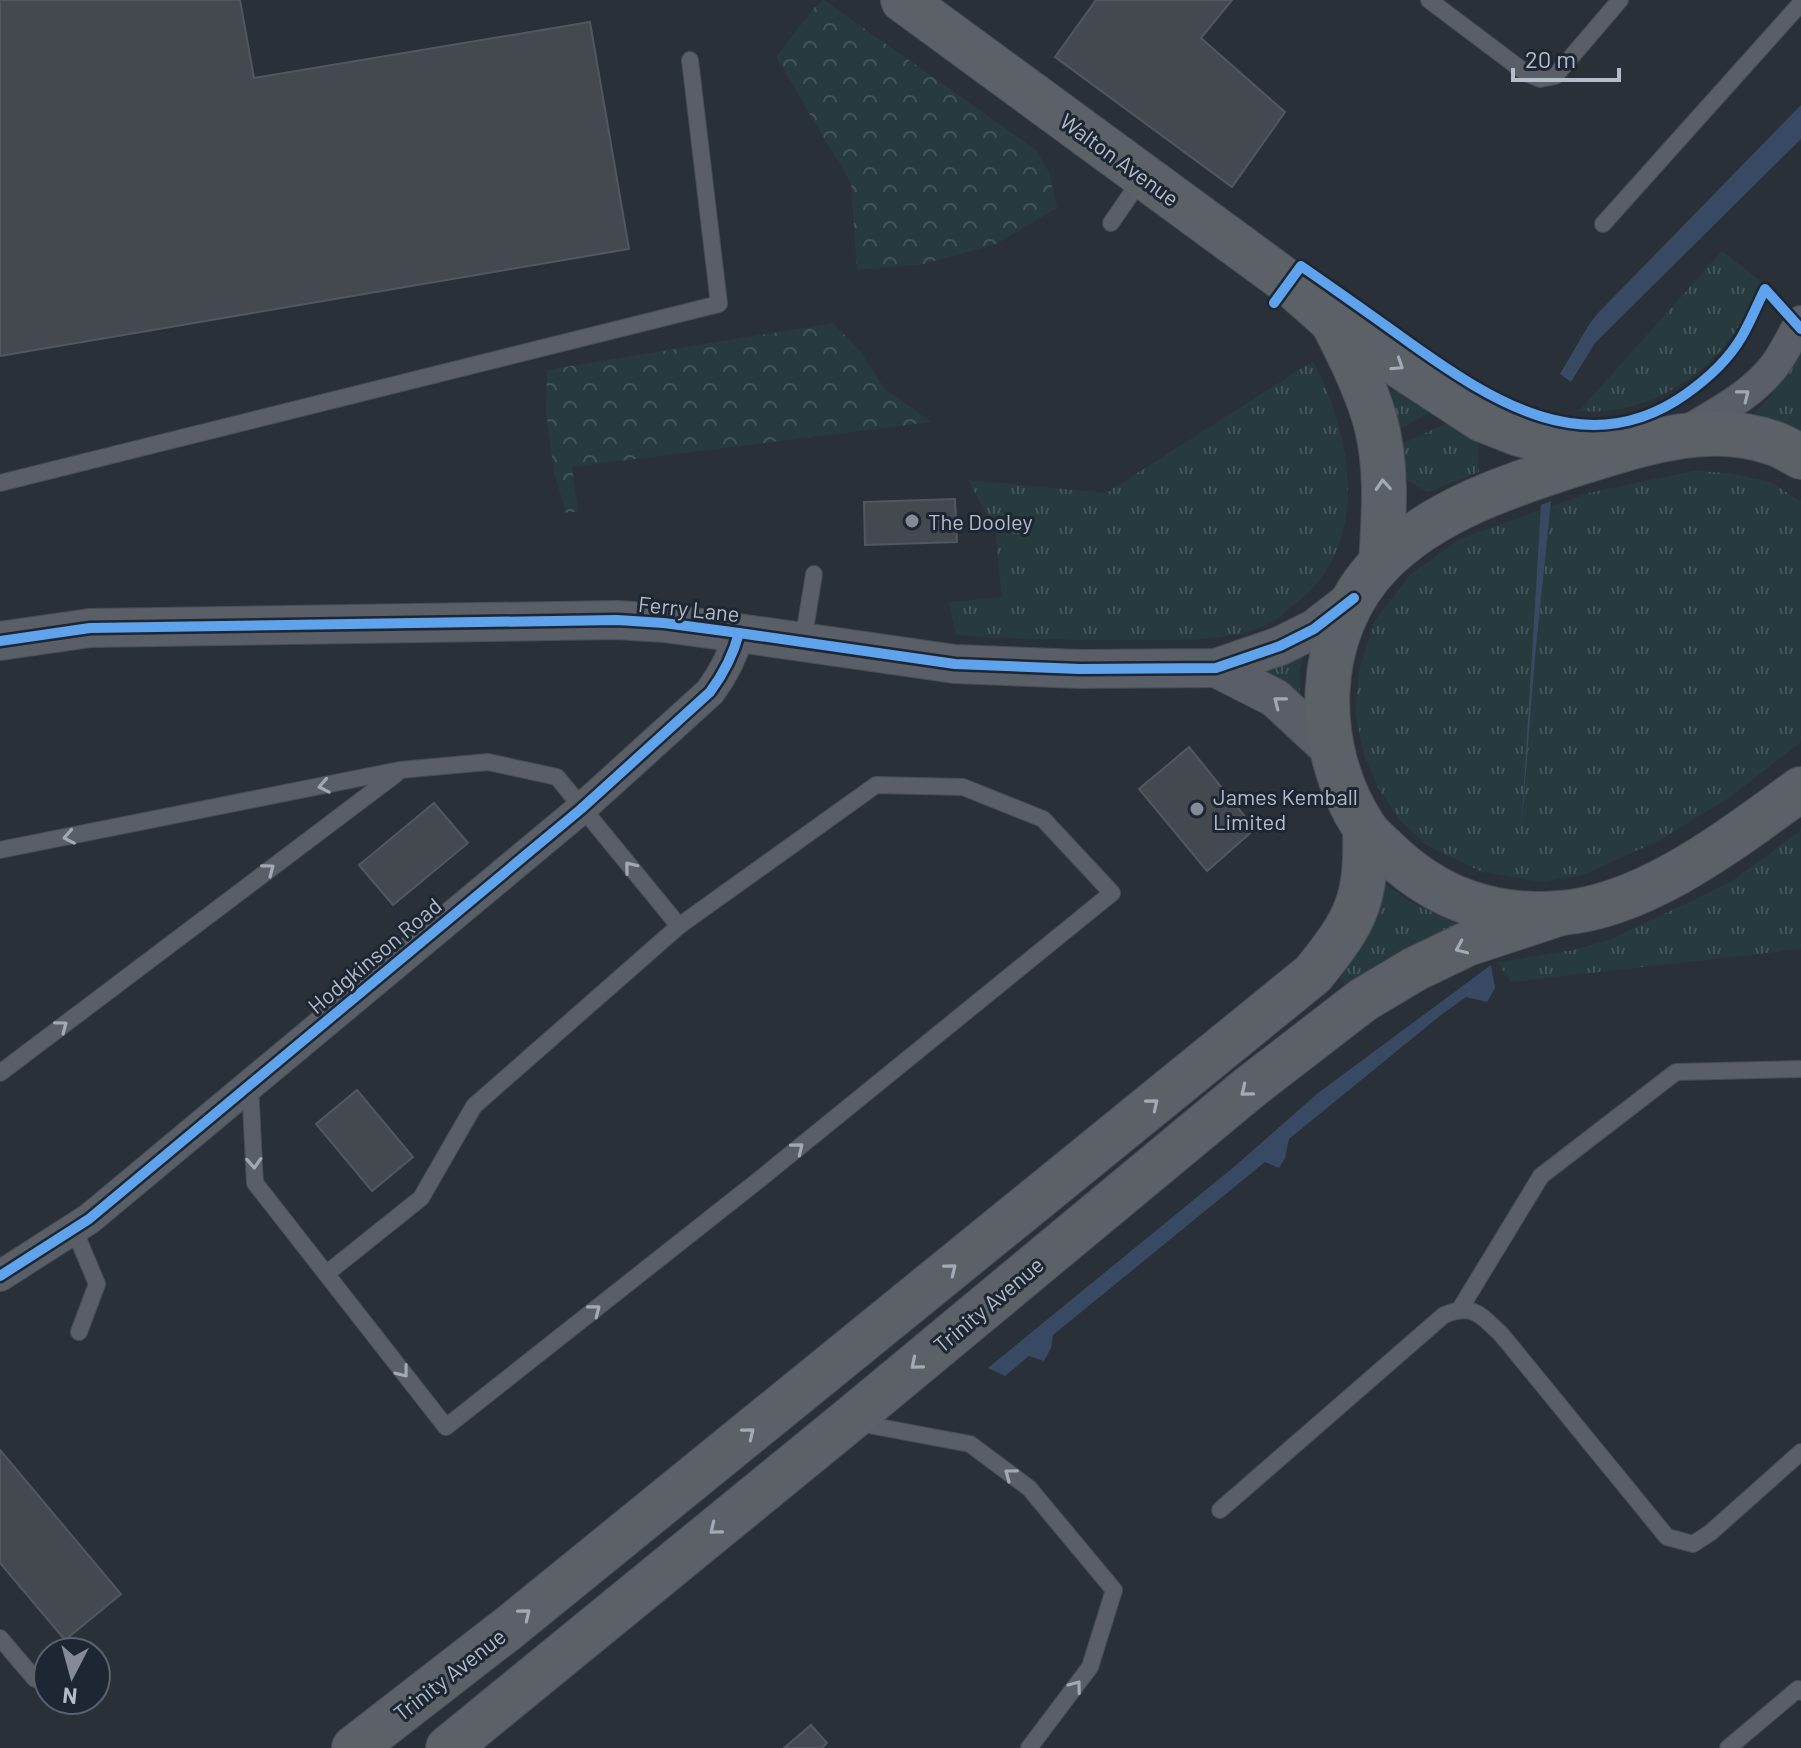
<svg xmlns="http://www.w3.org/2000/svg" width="1801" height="1748" viewBox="0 0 1801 1748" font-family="Barlow,sans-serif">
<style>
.grass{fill:url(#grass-tufts)}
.forest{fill:url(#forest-crowns)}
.water{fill:#384963}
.building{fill:#444950;stroke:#52575f;stroke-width:2}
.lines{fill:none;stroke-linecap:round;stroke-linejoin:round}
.service-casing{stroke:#484c53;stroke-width:18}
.minor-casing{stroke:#484c53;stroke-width:32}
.tertiary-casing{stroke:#484c53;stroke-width:40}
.primary-casing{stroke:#484c55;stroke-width:46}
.service{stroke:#5a5e66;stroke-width:16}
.minor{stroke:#5a5e66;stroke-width:30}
.tertiary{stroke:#5a5e66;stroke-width:38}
.primary{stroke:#5c6168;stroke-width:44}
.cycleway-casing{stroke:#1d2633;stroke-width:15}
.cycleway{stroke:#60a3ed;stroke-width:10}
.oneway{stroke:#a2aab6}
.oneway2{stroke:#a2a9b5}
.poi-dot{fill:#848b96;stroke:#1d2633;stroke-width:3}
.labels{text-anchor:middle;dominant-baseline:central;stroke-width:6;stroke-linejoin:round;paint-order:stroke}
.street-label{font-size:22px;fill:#b4bcc9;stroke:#1d2633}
.poi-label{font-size:22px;fill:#b4bcc9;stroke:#1d2633;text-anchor:start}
</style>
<defs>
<pattern id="grass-tufts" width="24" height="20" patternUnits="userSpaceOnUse" patternTransform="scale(2)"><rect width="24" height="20" fill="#273a3e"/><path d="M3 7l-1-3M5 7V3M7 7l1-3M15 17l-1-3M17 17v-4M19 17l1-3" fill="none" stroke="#445559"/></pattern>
<pattern id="forest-crowns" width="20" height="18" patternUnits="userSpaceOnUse" patternTransform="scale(2)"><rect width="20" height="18" fill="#273a3e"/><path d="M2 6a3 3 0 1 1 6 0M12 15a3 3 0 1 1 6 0" fill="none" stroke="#445559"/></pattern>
</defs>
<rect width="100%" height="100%" fill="#2a3038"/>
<g class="grass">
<path d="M1722 251 1763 283C1754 299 1745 317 1735 332 1700 383 1640 416 1579 411Z"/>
<path d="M1801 347V430L1755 413 1770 397Z"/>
<path d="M1313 361C1353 436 1372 547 1294 605 1285 612 1275 622 1264 626 1223 643 1176 639 1132 640 1073 640 1015 640 956 635L949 602 1002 597 995 528 968 480 1106 493Z"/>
<path d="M1397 389 1429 412 1403 428 1394 426 1385 395Z"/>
<path d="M1449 422 1478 441 1479 472 1428 492 1402 478 1400 445Z"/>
<path d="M1694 471 1729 473 1771 482 1801 502V742L1730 797 1660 840 1583 875 1542 882 1482 872 1426 845 1399 819 1379 789 1364 755 1355 712 1359 670 1375 620 1410 575 1460 539 1588 493Z"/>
<path d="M1303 656 1300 670V697L1264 674V664Z"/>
<path d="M1801 830V949L1511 982 1497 962 1574 950 1609 940 1731 882Z"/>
<path d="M1382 882 1405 899 1457 924 1407 947 1344 985 1336 973C1358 946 1381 918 1382 882Z"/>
</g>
<g class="forest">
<path d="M824 0 1036 150 1049 172 1057 208 996 244 924 264 857 270 851 183 776 57 814 8Z"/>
<path d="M833 323 860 351 884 388 931 422 572 467 578 511 566 513 554 472 546 412 547 370Z"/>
</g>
<g class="water">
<path d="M1801 105V139L1595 343 1571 382 1560 374 1588 326 1598 313Z"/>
<path d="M1551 501 1535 657 1521 834 1541 505Z"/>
<path d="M1491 965 1495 988 1487 1002 1466 997 1441 1015 1289 1139 1285 1158 1279 1168 1265 1162 1053 1335 1051 1348 1044 1361 1029 1356 1005 1376 988 1368 1235 1166 1318 1093Z"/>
</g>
<g class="building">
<path d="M0 0H240L254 78 590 22 629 249 0 356Z"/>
<path d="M1096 0H1232L1201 38 1285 112 1232 187 1055 57Z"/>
<path d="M955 499 957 542 865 545 864 502Z"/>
<path d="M1189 747 1255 829 1207 871 1139 789Z"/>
<path d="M434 803 468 843 393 905 359 865Z"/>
<path d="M357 1090 413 1157 372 1191 316 1124Z"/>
<path d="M0 1450 121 1594 65 1640 0 1563Z"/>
<path d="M811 1725 827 1743 822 1748H784Z"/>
</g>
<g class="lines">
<g class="service-casing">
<g id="service">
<path d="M1429 0 1526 73 1540 79 1555 76 1620 0"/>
<path d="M1111 223 1142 178"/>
<path d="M1603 224 1801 3"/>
<path d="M0 483 719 304 690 60"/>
<path d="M803 642 814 574"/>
<path d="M0 850 400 770 488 762 557 777 679 926"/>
<path d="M0 1073 396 774"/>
<path d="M250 1085 255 1183 446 1427 760 1179 1112 893 1043 819 963 787 876 785 679 926 474 1106 421 1198 326 1274"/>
<path d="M74 1229 97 1284 79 1332"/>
<path d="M1460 1309 1541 1176 1676 1072 1801 1069"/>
<path d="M858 1423 970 1444 1029 1488 1114 1590 1090 1667 1029 1748"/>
<path d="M1220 1510 1444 1315C1474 1303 1480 1315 1501 1334L1667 1537 1693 1544 1710 1533 1801 1452"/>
<path d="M0 1638 35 1679"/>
<path d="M1728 1748 1798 1689 1801 1692"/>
</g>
</g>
<g class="minor-casing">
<g id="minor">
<path d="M1683 433C1716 413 1751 396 1775 365 1785 351 1792 335 1801 321"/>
<path d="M0 1276 89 1219 581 809 710 692C724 673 733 656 739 633"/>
</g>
</g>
<g class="tertiary-casing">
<g id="tertiary">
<path d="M0 641 90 628 617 620 664 623 739 633 955 664 1080 669 1216 668 1280 646 1314 629 1354 598"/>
<path d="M1216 668 1275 698 1331 750"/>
</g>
</g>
<g class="primary-casing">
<g id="primary">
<path d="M903 0 1289 283 1333 322 1481 419 1519 434 1562 445 1607 448"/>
<path d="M1333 323C1349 354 1365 386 1375 420 1388 466 1384 516 1381 563"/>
<path d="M1801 457C1792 452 1783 446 1773 443 1709 420 1641 444 1579 463 1510 485 1433 510 1381 563 1313 633 1312 747 1364 827 1370 836 1379 843 1386 850 1435 898 1492 919 1561 913 1647 906 1733 838 1801 789"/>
<path d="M354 1748 510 1627 1313 974C1357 920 1367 900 1365 829"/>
<path d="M448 1748 848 1421 1249 1088 1363 1000 1415 969 1467 944 1561 913"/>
</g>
</g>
<use href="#service" class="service"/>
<use href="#minor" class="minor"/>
<use href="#tertiary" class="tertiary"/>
<use href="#primary" class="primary"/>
<g class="cycleway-casing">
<g id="cycleway">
<path d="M1274 303 1301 266C1337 291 1374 317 1410 343 1493 402 1588 464 1686 394 1707 379 1728 360 1741 338 1750 323 1757 305 1765 289L1801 329"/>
<path d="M0 641 90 628 617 620 664 623 739 633 955 664 1080 669 1216 668 1280 646 1314 629 1354 598"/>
<path d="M0 1276 89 1219 581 809 710 692C724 673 733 656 739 633"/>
</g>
</g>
<use href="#cycleway" class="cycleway"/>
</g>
<defs><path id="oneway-chevron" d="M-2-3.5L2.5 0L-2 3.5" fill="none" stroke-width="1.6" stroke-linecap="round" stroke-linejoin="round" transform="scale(2)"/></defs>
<g class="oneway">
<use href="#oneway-chevron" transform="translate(1398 365) rotate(33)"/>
<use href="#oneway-chevron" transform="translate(1383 485) rotate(-94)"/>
<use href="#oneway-chevron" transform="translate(1461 948) rotate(156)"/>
<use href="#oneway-chevron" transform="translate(1246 1091) rotate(141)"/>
<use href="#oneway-chevron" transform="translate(1153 1104) rotate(-39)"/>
<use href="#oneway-chevron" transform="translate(951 1269) rotate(-39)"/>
<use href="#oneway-chevron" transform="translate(916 1364) rotate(140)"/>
<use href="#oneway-chevron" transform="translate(749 1433) rotate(-39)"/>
<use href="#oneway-chevron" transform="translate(715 1529) rotate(141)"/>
<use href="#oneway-chevron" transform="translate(525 1614) rotate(-39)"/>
</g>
<g class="oneway2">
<use href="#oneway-chevron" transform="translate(1744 395) rotate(-38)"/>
<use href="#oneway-chevron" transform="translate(1279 702) rotate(-142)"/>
<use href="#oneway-chevron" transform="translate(324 786) rotate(169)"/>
<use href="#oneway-chevron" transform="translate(69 837) rotate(169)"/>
<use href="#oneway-chevron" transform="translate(630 867) rotate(-129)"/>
<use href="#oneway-chevron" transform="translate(269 869) rotate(-37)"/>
<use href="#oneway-chevron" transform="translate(62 1026) rotate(-37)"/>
<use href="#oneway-chevron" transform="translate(798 1148) rotate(-39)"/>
<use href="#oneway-chevron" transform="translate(254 1163) rotate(87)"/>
<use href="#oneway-chevron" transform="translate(595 1310) rotate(-38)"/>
<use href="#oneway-chevron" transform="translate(403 1372) rotate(52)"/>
<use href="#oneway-chevron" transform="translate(1010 1474) rotate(-143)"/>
<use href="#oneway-chevron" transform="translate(1076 1686) rotate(-53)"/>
</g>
<g class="poi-dot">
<circle cx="912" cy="521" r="8"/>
<circle cx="1197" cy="809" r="8"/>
</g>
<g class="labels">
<g class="street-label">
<text transform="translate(1120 159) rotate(36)">Walton Avenue</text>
<text transform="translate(689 608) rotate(6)">Ferry Lane</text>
<text transform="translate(374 955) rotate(-40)">Hodgkinson Road</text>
<text transform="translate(988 1304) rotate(-40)">Trinity Avenue</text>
<text transform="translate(449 1674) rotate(-38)">Trinity Avenue</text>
</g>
<g class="poi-label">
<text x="928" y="521">The Dooley</text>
<text x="1213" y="796">James Kemball<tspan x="1213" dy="25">Limited</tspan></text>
</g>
</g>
<g transform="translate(72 1676) rotate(186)"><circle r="38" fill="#1d2633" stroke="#59626f" stroke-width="2"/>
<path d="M0-6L14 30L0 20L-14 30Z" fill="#848b96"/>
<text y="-12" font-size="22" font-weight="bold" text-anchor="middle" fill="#b4bcc9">N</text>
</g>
<path d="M1513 68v12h106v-12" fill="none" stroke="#b4bcc9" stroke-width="4"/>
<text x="1525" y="68" font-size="24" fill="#b4bcc9" stroke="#1d2633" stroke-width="6" paint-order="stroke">20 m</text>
</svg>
